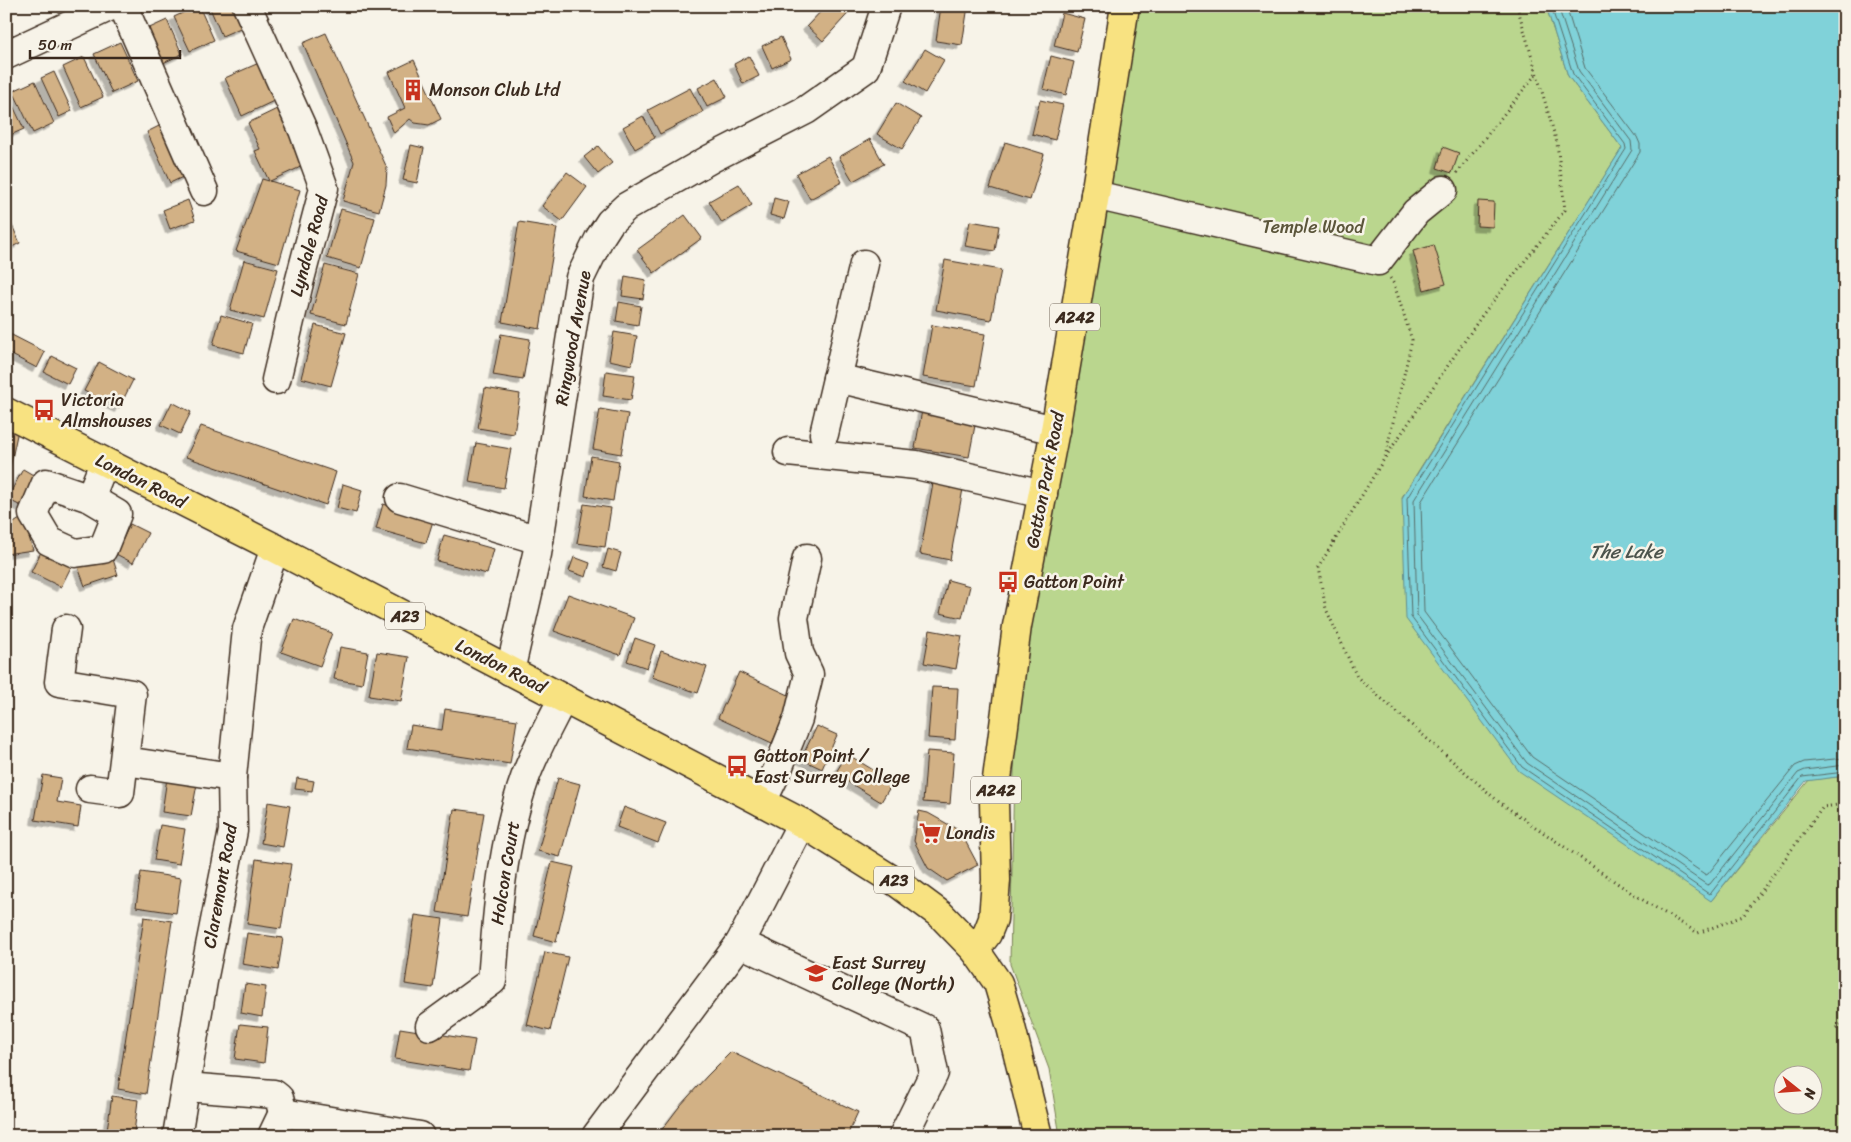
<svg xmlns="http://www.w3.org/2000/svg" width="1851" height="1142" viewBox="0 0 1851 1142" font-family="Sriracha,sans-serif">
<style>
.green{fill:#bad68e;stroke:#7a8056;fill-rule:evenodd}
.water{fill:#80d2d9;stroke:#648f8e}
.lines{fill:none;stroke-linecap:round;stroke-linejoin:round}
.shore{stroke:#576d69;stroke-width:1}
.building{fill:#d2b185;stroke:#3b2a1e;filter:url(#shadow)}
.minor-casing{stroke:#3b2a1e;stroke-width:31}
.major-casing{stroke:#3b2a1e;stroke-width:31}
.path{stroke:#3b2a1e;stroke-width:3;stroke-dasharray:1 4;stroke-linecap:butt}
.minor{stroke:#f7f3e8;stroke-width:28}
.major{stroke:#f8e281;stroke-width:28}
.labels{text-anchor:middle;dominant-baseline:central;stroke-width:5;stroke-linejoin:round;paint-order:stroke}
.shield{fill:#f7f3e8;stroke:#73665b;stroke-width:1}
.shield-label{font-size:16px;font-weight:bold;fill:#3b2a1e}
.poi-label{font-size:18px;fill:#3b2a1e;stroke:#f7f3e8;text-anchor:start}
.park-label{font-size:18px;fill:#5b553a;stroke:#f7f3e8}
.street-label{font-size:18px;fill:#3b2a1e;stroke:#f7f3e8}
.water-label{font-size:19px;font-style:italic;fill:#4c544d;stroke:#f7f3e8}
</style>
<defs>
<filter id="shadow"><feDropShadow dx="-4.5" dy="4.5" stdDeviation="0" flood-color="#0004"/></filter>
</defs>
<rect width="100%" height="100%" fill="#f7f3e8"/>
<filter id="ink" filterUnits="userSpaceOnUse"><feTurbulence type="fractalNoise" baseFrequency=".02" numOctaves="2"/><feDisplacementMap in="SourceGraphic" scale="10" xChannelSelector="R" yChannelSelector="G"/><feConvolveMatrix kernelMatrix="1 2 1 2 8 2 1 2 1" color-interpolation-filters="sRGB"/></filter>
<g filter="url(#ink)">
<path class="green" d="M1125 6H1546L1568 76 1622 148 1402 497 1711 901 1809 780 1845 776V1136H1060L1049 1069 1010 964 1017 626ZM1784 1074H1814V1104H1784Z"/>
<path class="water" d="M1546 6H1845V776L1806 781 1711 901 1519 771 1406 619 1402 498 1622 148 1568 76Z"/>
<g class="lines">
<g class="shore">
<path d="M1551 6 1573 74 1625 144 1626 149 1407 498 1411 617 1522 767 1709 894 1711 893 1802 777 1845 772"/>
<path d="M1558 6 1579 71 1631 141 1632 150 1414 500 1417 615 1527 763 1707 885 1710 884 1798 773 1805 770 1845 765"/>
<path d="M1566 6 1585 68 1637 137 1640 144V152L1421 502 1424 612 1532 757 1706 875 1708 874 1795 766 1804 762 1845 758"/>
</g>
</g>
<g class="building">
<path d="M197 6H199L214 40 190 51 174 17Z"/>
<path d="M209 6H236L245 26 222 36Z"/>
<path d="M826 6 854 7 823 41 807 26Z"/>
<path d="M941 6H968L962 45 936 41Z"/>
<path d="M1062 13 1085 19 1077 52 1054 46Z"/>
<path d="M167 20 182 54 159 65 143 31Z"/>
<path d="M326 33 387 168 386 185 379 211 343 201 354 162 303 43Z"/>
<path d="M781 37 791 59 772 68 762 46Z"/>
<path d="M120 42 138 81 112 93 94 54Z"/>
<path d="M925 49 944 60 925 93 905 81Z"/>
<path d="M749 56 759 76 743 84 734 64Z"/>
<path d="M1051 56 1074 62 1066 95 1043 89Z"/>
<path d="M84 57 103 97 81 107 63 67Z"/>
<path d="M414 60 441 119 429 125 415 123 410 119 394 133 387 117 405 108 389 72Z"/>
<path d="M261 62 278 99 242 116 225 78Z"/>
<path d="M54 72 72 111 59 117 41 78Z"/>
<path d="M717 78 727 97 707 107 698 88Z"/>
<path d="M35 81 54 123 33 133 13 91Z"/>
<path d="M690 88 703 112 660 134 648 110Z"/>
<path d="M6 95H8L24 129 6 137Z"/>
<path d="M1040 100 1063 105 1055 140 1032 134Z"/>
<path d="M896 103 921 118 902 149 877 134Z"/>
<path d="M281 107 305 165 270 181 300 190 279 263 236 251 262 179 269 181 255 151 260 149 248 123Z"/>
<path d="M643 116 655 138 635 149 623 127Z"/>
<path d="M163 124 187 175 170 183 147 132Z"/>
<path d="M870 139 884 164 853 181 839 157Z"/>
<path d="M1005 142 1044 154 1030 200 990 188Z"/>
<path d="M411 145 424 148 417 183 403 180Z"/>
<path d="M598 146 612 163 598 174 584 157Z"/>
<path d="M1443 147 1459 153 1452 173 1437 168Z"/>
<path d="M828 156 842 182 810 199 796 174Z"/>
<path d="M567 172 587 187 562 221 542 206Z"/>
<path d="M739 184 752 205 722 223 709 201Z"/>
<path d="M774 198 789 202 784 219 770 215Z"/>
<path d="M188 200 195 220 170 229 163 210Z"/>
<path d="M1478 201 1494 202 1493 227 1477 226Z"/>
<path d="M341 209 375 218 361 268 327 258Z"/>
<path d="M6 212 20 243 6 250Z"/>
<path d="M685 215 702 238 654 273 637 250Z"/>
<path d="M970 221 999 226 995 251 965 246Z"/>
<path d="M519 222 557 228 540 329 502 322Z"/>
<path d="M1434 245 1446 284 1424 290 1413 251Z"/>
<path d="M244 260 278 269 264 319 230 310Z"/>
<path d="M945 260 1001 270 991 320 936 310Z"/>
<path d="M325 265 359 274 346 324 311 315Z"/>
<path d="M625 276 646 280 643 299 622 296Z"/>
<path d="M619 302 641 306 638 325 616 321Z"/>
<path d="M221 315 252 324 244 353 213 345Z"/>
<path d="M315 325 346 333 331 386 301 378Z"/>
<path d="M932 325 985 334 976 386 923 377Z"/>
<path d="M6 332 45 352 37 368 6 352Z"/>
<path d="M614 332 637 336 632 365 609 360Z"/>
<path d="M501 334 530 339 523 380 493 375Z"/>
<path d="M52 356 76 368 68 384 44 372Z"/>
<path d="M99 362 133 380 119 408 84 391Z"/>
<path d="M606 371 635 375 631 400 603 396Z"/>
<path d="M485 388 520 394 514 434 478 428Z"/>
<path d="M172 402 191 412 180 434 161 425Z"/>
<path d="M923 405 977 415 969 457 915 448Z"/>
<path d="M600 409 628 414 621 454 593 449Z"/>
<path d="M6 424 18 430 6 487Z"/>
<path d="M201 426 336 472 326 505 186 457Z"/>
<path d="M476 443 511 449 504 488 469 482Z"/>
<path d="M591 456 619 461 613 501 585 496Z"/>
<path d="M23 469 40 479 25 508 7 499Z"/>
<path d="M935 472 965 478 950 560 920 554Z"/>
<path d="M343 484 362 490 356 513 337 508Z"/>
<path d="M383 504 434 518 426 543 376 529Z"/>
<path d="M584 504 611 508 605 547 577 543Z"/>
<path d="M23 517 33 550 6 554V528Z"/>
<path d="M130 524 148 533 133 563 116 554Z"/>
<path d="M444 535 494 549 487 574 437 561Z"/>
<path d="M608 549 621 553 616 571 603 567Z"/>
<path d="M42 550 72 565 61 587 31 572Z"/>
<path d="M112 556 118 575 85 586 78 567Z"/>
<path d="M574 557 590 563 586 577 569 571Z"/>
<path d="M948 580 970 586 962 618 940 613Z"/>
<path d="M568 594 634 618 620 655 554 631Z"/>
<path d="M294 619 332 633 320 666 281 652Z"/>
<path d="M930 630 962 636 956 669 924 663Z"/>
<path d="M635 638 655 645 647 668 627 661Z"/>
<path d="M340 647 368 652 362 684 334 679Z"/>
<path d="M661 651 707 667 698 693 652 677Z"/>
<path d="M377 652 409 657 401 701 369 696Z"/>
<path d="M739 672 793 697 772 743 718 718Z"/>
<path d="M932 687 958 688 955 740 928 738Z"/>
<path d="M445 709 517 720 510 764 407 748 411 725 442 730Z"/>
<path d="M817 726 837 735 822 769 801 759Z"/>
<path d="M927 751 954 753 950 804 923 802Z"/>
<path d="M847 754 893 782 881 802 835 774Z"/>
<path d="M43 775 61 778 57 802 81 806 78 827 35 820Z"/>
<path d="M167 778 197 784 191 816 162 812Z"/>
<path d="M297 778 314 781 312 791 295 789Z"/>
<path d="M558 778 580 784 560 857 538 851Z"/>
<path d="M268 802 290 806 283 847 261 843Z"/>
<path d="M624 807 666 823 658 843 617 827Z"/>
<path d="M454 809 484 813 467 917 437 912Z"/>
<path d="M919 811 928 813 960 831 978 865 947 881 928 868 914 841Z"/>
<path d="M160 825 185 829 179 864 154 860Z"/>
<path d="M256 859 291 864 281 929 247 924Z"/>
<path d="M552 862 574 867 556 942 534 936Z"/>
<path d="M141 872 181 878 176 913 136 907Z"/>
<path d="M415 915 443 919 433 988 405 984Z"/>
<path d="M144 917 172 921 146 1094 118 1089Z"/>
<path d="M247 933 283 938 278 970 242 964Z"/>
<path d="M545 952 568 957 550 1031 527 1025Z"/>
<path d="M245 984 266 987 262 1017 241 1013Z"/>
<path d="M240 1024 268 1027 264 1063 235 1059Z"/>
<path d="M400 1028 475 1040 469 1071 395 1059Z"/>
<path d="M731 1052 858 1112 847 1136H657L679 1107 707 1076Z"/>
<path d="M112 1096 138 1100 134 1133 107 1130Z"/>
<path d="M77 1132 102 1136H76Z"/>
</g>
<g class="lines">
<g class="minor-casing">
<g id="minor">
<path d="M123 6 204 191"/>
<path d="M247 6 303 130 324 188 298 287 276 380"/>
<path d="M6 55 111 6"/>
<path d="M1095 195 1378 261 1416 212 1443 190"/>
<path d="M837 378 1055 430"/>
<path d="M824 434 864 264"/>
<path d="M788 452 916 465 1043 494"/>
<path d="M90 498 117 514 103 549 75 553 49 541 33 514 46 483 90 498 104 463"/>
<path d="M400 498 539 540"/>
<path d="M66 629 59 682 132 694 120 793 90 789"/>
<path d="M510 671 537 554 580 278 599 239 610 222 626 207 712 158 806 110 866 68 886 6"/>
<path d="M125 761 232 777"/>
<path d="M762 802 777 771 798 719 809 674 799 653 794 618 807 558"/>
<path d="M740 943 925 1029 934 1073 903 1136"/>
<path d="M430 1026 492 981C497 913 502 843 525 778 535 750 550 724 563 698"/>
<path d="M186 1087 274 1094 279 1098 283 1113"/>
<path d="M177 1136 203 981 233 831 232 777 247 629 275 548"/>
<path d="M272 1136 283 1113 420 1136"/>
<path d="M596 1136 740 943 802 823"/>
</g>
</g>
<g class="major-casing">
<g id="major">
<path d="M6 412 275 548 802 823 899 884 941 915 975 950 998 983 1011 1027 1038 1136"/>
<path d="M975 950 987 934 993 919 996 880 994 802 1017 626 1055 430 1095 195 1125 6"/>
</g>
</g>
<g class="path">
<path d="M1517 6 1557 143 1565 210 1483 314 1384 459 1318 568 1326 609 1357 677 1499 802 1633 894 1698 933 1743 916 1823 807 1845 804"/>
<path d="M1457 173 1536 74"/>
<path d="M1385 457 1412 340 1394 284 1390 278"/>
<path d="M1836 1028 1845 1021"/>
</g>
<use href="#minor" class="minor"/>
<use href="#major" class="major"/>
</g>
</g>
<defs>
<g id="building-bare" transform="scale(1.725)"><path d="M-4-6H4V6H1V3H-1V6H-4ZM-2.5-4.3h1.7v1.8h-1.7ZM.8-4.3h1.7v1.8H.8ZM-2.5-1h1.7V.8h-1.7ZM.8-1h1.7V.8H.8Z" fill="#c8321e" stroke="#f7f3e8" stroke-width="2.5" paint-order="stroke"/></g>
<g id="bus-bare" transform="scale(1.725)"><path d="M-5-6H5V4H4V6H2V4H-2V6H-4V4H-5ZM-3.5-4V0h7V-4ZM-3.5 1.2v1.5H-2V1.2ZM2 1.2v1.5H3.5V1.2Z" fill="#c8321e" stroke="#f7f3e8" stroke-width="2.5" paint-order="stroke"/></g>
<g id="supermarket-bare" transform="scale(1.725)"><path d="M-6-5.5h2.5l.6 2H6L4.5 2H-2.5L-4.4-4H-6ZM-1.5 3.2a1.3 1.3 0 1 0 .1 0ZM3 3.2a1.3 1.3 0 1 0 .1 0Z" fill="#c8321e" stroke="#f7f3e8" stroke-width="2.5" paint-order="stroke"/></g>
<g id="university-bare" transform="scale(1.725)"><path d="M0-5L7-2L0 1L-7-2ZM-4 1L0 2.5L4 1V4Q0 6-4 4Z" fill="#c8321e" stroke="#f7f3e8" stroke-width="2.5" paint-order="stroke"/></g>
</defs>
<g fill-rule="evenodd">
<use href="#building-bare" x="413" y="90"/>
<use href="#bus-bare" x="44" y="410"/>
<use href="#bus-bare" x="1008" y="582"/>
<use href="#bus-bare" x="737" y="766"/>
<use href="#supermarket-bare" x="930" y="833"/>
<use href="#university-bare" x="816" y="973"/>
</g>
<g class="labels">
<g class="shield">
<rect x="1050" y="303.5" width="50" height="27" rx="4"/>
<rect x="385" y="602.5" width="40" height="27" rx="4"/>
<rect x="971" y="776.5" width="50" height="27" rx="4"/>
<rect x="874" y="866.5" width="40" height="27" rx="4"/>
</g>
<g class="shield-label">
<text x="1075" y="317">A242</text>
<text x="405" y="616">A23</text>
<text x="996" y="790">A242</text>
<text x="894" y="880">A23</text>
</g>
<g class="poi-label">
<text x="429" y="90">Monson Club Ltd</text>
<text x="61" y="400">Victoria<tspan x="61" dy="21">Almshouses</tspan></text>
<text x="1024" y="582">Gatton Point</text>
<text x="754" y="756">Gatton Point /<tspan x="754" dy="21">East Surrey College</tspan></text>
<text x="946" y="833">Londis</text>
<text x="832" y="963">East Surrey<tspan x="832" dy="21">College (North)</tspan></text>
</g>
<g class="park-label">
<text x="1313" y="227">Temple Wood</text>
</g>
<g class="street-label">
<text transform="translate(309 246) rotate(-75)">Lyndale Road</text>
<text transform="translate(573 338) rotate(-80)">Ringwood Avenue</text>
<text transform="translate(1045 480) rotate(-79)">Gatton Park Road</text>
<text transform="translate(141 481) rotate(27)">London Road</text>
<text transform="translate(501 666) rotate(27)">London Road</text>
<text transform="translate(505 873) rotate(-81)">Holcon Court</text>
<text transform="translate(220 886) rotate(-80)">Claremont Road</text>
</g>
<g class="water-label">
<text x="1626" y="551">The Lake</text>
</g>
</g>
<rect width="1851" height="1142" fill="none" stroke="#f7f3e8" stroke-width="25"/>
<rect x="12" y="12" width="1826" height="1117" fill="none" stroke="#3b2a1e" stroke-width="2" filter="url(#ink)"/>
<g transform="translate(1798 1090) rotate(107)"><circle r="24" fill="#f7f3e8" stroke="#aca397"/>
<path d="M0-4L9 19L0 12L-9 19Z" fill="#c8321e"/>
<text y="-8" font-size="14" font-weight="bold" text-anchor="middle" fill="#3b2a1e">N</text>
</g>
<path d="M30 50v8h150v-8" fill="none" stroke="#3b2a1e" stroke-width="2.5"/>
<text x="38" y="50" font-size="15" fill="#3b2a1e" stroke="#f7f3e8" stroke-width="4" paint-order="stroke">50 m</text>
</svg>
